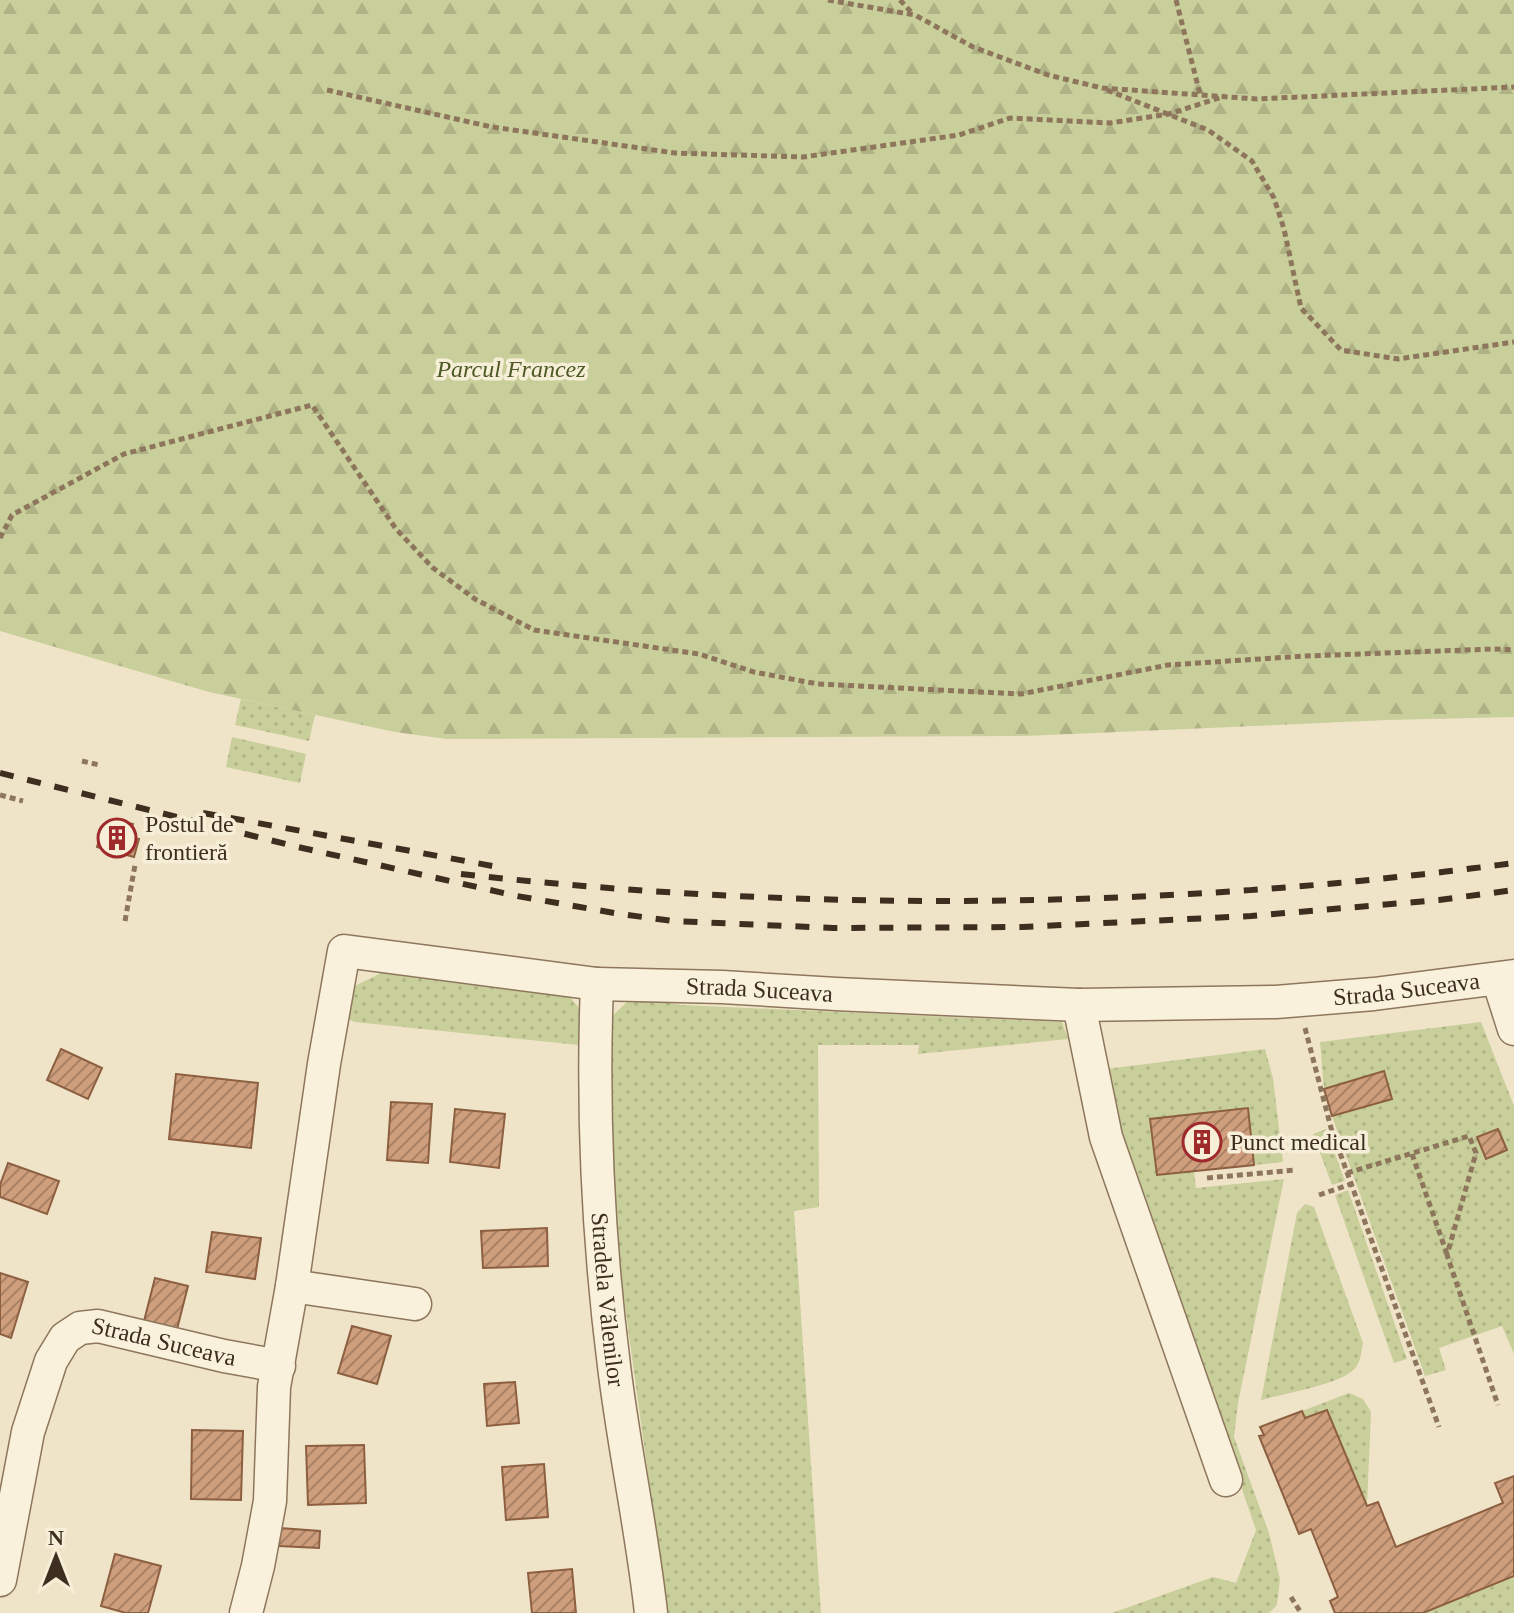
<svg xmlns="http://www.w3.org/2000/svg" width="1514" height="1613" viewBox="0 0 1514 1613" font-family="'Times New Roman',serif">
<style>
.grass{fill:url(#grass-dots)}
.forest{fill:url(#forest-firs)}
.building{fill:url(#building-hatch);stroke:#8d5f41;stroke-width:2}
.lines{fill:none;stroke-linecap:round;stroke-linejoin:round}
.minor-casing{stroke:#8d765c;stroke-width:35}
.path{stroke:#8d765c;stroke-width:5;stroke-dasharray:6 4;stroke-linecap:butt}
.minor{stroke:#faf1dc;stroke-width:32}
.rail{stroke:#3d2e20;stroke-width:6;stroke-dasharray:14 14;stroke-linecap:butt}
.labels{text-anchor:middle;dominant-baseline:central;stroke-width:7;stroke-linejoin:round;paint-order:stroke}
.park-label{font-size:24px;font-style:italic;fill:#4d5a26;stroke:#f7eed8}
.poi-label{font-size:24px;fill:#3d2e20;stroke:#f7eed8;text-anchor:start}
.street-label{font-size:24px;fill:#3d2e20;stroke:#f7eed8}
</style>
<defs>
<pattern id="grass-dots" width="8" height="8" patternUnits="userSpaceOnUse" patternTransform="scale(2)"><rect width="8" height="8" fill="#c9cf9b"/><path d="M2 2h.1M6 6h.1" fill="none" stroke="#aeb285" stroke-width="1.8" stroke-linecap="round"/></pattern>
<pattern id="forest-firs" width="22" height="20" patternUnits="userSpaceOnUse" patternTransform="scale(2)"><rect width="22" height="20" fill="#c9cf9b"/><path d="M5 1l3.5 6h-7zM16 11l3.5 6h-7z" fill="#aeb285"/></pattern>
<pattern id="building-hatch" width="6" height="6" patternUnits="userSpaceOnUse" patternTransform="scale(2)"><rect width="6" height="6" fill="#cf9f7d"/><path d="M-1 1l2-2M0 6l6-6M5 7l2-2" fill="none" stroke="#a98266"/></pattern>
</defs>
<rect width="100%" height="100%" fill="#f0e4c8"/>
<g class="grass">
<path d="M241 699 315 715 309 741 235 725Z"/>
<path d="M232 737 306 754 300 783 226 767Z"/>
<path d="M381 973 570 997 579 1008V1045L355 1022 343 1017 353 987Z"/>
<path d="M631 998 683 1005 1062 1022 1068 1039 918 1054 919 1045H818L819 1207 794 1211 821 1613H667L608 1182 609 1019Z"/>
<path d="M1481 1022 1514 1106V1354L1502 1326 1439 1348 1446 1370 1425 1376 1332 1116 1392 1099 1384 1072 1324 1089 1320 1042Z"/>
<path d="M1265 1049 1273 1078 1283 1162 1254 1165 1151 1120 1157 1175 1194 1171 1196 1188 1284 1179 1238 1403 1234 1437 1269 1533 1280 1579 1277 1605 1269 1613H1112L1213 1577 1236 1583 1256 1530 1109 1102 1106 1069Z"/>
<path d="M1326 1129 1345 1181 1332 1185 1313 1134Z"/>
<path d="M1348 1190 1407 1359 1394 1363 1335 1195Z"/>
<path d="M1305 1204 1314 1207 1363 1343C1361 1351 1361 1361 1356 1367 1345 1384 1281 1394 1261 1400L1297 1213Z"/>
<path d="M1349 1393 1363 1399 1371 1412 1367 1506 1327 1410 1305 1418 1302 1411Z"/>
<path d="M1514 1576V1613H1423Z"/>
</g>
<path class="forest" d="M0 0H1514V717L1388 720 1026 736 447 739 395 732 209 692 0 631Z"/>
<g class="building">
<path d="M114 820 133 824 129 837 139 839 134 857 97 847 102 830 111 832Z"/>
<path d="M61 1049 102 1068 88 1099 47 1080Z"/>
<path d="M1384 1071 1392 1099 1332 1116 1324 1089Z"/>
<path d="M176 1074 258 1083 251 1148 169 1139Z"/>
<path d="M391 1102 432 1104 428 1163 387 1160Z"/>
<path d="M1248 1108 1254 1165 1157 1175 1150 1119Z"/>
<path d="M455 1109 505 1114 499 1168 450 1162Z"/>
<path d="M1498 1129 1507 1150 1486 1159 1477 1137Z"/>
<path d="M8 1163 59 1181 47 1214 0 1197V1185Z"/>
<path d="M547 1228 548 1266 483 1268 481 1231Z"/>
<path d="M212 1232 261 1238 255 1279 206 1272Z"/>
<path d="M0 1273 28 1282 11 1338 0 1334Z"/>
<path d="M155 1278 188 1286 175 1337 142 1329Z"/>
<path d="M352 1326 391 1336 377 1384 338 1373Z"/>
<path d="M515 1382 519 1423 487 1426 484 1384Z"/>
<path d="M1327 1410 1367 1506 1378 1502 1396 1547 1503 1503 1495 1483 1514 1476V1576L1423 1613H1335L1330 1601 1338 1597 1311 1529 1299 1534 1259 1436 1264 1435 1260 1427 1302 1411 1305 1418Z"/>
<path d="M192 1430 243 1431 241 1500 191 1499Z"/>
<path d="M364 1445 366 1503 308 1505 306 1446Z"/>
<path d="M544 1464 548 1517 506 1520 502 1467Z"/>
<path d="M280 1528 320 1531 319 1548 279 1546Z"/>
<path d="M115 1554 161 1566 148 1613H126L101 1606Z"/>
<path d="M572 1569 576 1613H532L528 1573Z"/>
</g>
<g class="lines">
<g class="minor-casing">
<g id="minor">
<path d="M1498 979 1514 1029"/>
<path id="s1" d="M597 984C592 1112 598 1239 614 1366 624 1449 642 1530 651 1613"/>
<path d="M1079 1005 1106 1137 1226 1480"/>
<path d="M292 1286 415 1304"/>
<path id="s2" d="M0 1580 28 1432 51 1361 65 1338 80 1328 98 1326 224 1356 279 1366"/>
<path id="s3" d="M246 1613 258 1566 270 1501 274 1387 292 1286 324 1064 344 951 597 984 722 987 836 994 1079 1005 1276 1002 1374 994 1514 976"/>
</g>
</g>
<g class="path">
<path d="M828 0 915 15 973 47 1048 75 1102 88 1257 99 1514 87"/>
<path d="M900 0 913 14"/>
<path d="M1176 0 1200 94"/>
<path d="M327 90 492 127 675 153 803 157 959 135 1010 118 1110 123 1169 114 1225 96"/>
<path d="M1107 90 1208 130 1252 161 1274 198 1284 229 1301 308 1341 350 1398 359 1514 342"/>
<path d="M0 538 12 515 124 454 312 405 396 529 433 568 475 599 534 630 699 654 754 672 818 684 1021 694 1168 665 1305 656 1494 649 1514 650"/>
<path d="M82 761 99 765"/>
<path d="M0 795 23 801"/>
<path d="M125 921 135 865"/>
<path d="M1305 1028 1331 1128 1439 1427"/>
<path d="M1412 1154 1447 1254"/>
<path d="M1347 1173 1469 1136 1476 1153 1447 1255 1498 1405"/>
<path d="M1207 1178 1296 1170"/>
<path d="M1319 1195 1351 1184"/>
<path d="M1291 1597 1301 1613"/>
</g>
<use href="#minor" class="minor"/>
<g class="rail">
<path d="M0 773 298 847 517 896 620 914 673 921 833 928 1022 927 1251 916 1439 900 1514 890"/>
<path d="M203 813 498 867"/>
<path d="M461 874C810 913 1165 910 1514 863"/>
</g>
</g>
<defs>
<g id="building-ring" transform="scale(2)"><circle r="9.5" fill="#f7eed8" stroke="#9e2a2b" stroke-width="1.5"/><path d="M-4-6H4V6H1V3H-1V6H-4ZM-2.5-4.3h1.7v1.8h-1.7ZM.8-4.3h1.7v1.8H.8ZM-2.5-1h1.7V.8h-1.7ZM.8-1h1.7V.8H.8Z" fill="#9e2a2b"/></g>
</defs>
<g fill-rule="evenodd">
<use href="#building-ring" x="117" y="838"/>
<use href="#building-ring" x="1202" y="1142"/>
</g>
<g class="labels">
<g class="park-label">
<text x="511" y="369">Parcul Francez</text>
</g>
<g class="poi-label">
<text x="145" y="824">Postul de<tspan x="145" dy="28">frontieră</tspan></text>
<text x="1230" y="1142">Punct medical</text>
</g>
<g class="street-label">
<text stroke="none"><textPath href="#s3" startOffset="1736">Strada Suceava</textPath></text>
<text stroke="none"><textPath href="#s3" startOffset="1088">Strada Suceava</textPath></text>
<text stroke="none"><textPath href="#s1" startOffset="316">Stradela Vălenilor</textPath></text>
<text stroke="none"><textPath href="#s2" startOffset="356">Strada Suceava</textPath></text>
</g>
</g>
<g transform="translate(56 1557)" stroke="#f7eed8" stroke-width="6" paint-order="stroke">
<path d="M0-6L14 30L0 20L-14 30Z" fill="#3d2e20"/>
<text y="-12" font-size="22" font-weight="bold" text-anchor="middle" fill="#3d2e20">N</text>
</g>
</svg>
